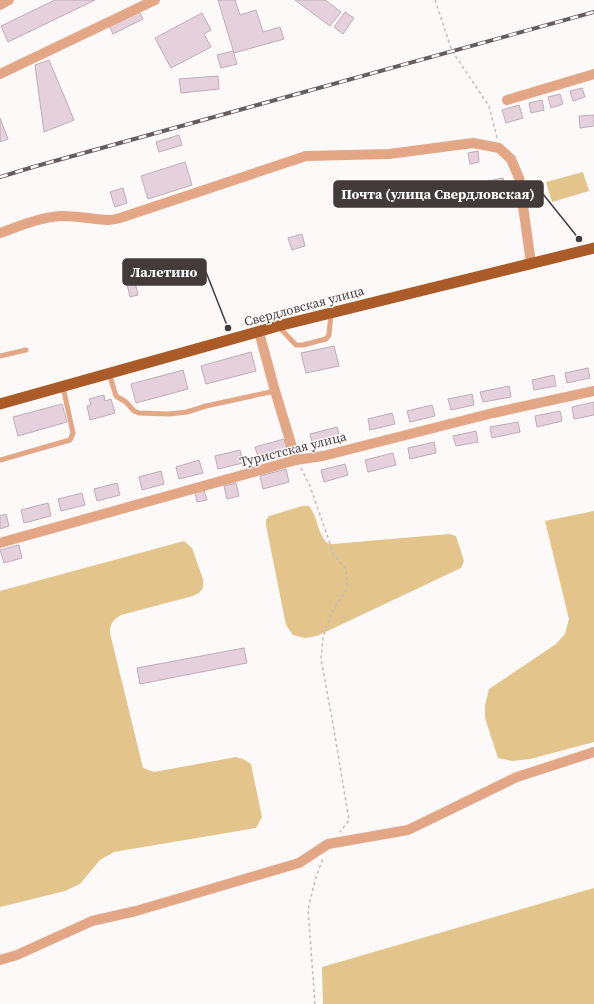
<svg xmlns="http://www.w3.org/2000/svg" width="594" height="1004" viewBox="0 0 594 1004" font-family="'Source Serif 4',serif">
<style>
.green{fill:#e3c58b}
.building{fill:#e5d1dc;stroke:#bfacb6}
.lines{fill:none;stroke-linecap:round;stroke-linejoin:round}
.path{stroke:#c1bbbb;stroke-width:1.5;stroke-dasharray:3 3;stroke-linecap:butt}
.service{stroke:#e3a785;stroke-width:5}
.minor{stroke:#e3a785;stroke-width:10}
.trunk{stroke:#aa5b28;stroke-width:11}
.rail-casing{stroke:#665e5e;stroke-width:4}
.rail{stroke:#fef9f9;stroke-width:2.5;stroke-dasharray:8;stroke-linecap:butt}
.labels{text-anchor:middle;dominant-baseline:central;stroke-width:3;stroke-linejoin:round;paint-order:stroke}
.street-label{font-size:13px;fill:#433a3a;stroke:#fef9f9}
.leader{fill:none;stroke:#433a3a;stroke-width:1.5}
.callout-dot{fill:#433a3a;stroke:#fef9f9;stroke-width:1.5}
.callout{fill:#433a3a;stroke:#433a3a;stroke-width:1.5}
.callout-label{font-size:14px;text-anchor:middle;font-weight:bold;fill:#fff}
</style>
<rect width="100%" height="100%" fill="#fef9f9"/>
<g class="green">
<path d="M583 172 589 191 552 202 546 182Z"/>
<path d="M302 506H309C318 517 317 533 327 543L333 544 449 534 456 536 464 561 461 568 317 636 305 638 293 635 286 625 266 525V520L269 516Z"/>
<path d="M594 511V742L530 759 512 761 498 758 485 718V705L489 689 556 644 565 634 569 619 545 521Z"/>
<path d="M184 541 192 548 203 579V588L199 593 193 596 121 615C113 620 110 623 110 633L143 768 154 772 236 757 243 759 251 764 262 817 256 828 114 852 100 860 80 884 65 891 0 907V591Z"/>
<path d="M594 888V1004H323L322 967Z"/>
</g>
<g class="building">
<path d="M55 0H95L8 42 1 26Z"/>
<path d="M218 0H235L240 15 256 10 263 32 280 27 284 39 234 53Z"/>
<path d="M295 0H325L341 12 330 26Z"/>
<path d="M139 11 143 19 113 34 109 25Z"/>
<path d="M345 12 354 18 343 34 334 27Z"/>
<path d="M202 13 211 30 204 34 211 47 171 68 155 38Z"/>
<path d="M233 51 237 64 221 68 217 55Z"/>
<path d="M49 60 74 120 44 132 35 65Z"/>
<path d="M218 76 219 89 181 93 179 79Z"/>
<path d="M582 88 585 97 573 101 570 91Z"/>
<path d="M560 94 563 104 551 108 548 97Z"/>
<path d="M542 100 544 110 531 113 529 103Z"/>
<path d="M519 105 523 118 506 123 502 110Z"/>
<path d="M594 115V126L580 128 579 116Z"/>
<path d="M0 118 8 139 0 142Z"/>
<path d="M179 135 182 145 159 152 156 142Z"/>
<path d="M478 151 479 162 470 164 468 153Z"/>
<path d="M185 162 192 185 148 199 141 176Z"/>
<path d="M503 178 505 187 490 190 488 181Z"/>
<path d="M123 188 127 203 115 207 110 192Z"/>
<path d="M302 234 305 246 292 250 288 238Z"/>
<path d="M134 278 138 295 130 297 126 280Z"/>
<path d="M334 346 339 366 306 373 301 353Z"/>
<path d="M251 352 256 371 206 384 201 366Z"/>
<path d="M588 368 590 378 567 383 565 373Z"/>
<path d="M183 370 188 389 136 403 131 384Z"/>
<path d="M554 375 556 386 534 390 532 380Z"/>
<path d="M509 386 511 397 483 402 480 392Z"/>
<path d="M472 394 474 405 451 410 448 399Z"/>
<path d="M104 395 105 401 111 399 115 413 90 420 87 406 91 405 89 399Z"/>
<path d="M594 402V415L574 419 572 407Z"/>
<path d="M62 404 67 422 18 436 13 417Z"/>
<path d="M432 405 435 416 410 422 407 411Z"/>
<path d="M560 411 562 421 537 427 535 416Z"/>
<path d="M392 413 395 424 370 430 368 419Z"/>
<path d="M518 422 520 432 492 438 490 427Z"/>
<path d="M337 427 340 439 313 446 310 434Z"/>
<path d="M476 431 478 442 456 446 453 436Z"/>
<path d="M284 439 288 452 259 460 255 447Z"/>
<path d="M434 442 436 453 410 459 408 448Z"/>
<path d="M240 450 243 463 218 469 215 456Z"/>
<path d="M393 453 396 465 368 472 365 460Z"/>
<path d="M199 460 203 473 179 479 176 467Z"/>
<path d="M345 464 348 475 324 482 321 470Z"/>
<path d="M286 469 289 482 263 489 260 476Z"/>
<path d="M161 471 164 484 142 490 139 477Z"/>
<path d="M117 483 120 495 97 501 94 489Z"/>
<path d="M236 483 239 496 227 499 224 486Z"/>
<path d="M204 490 207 500 197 502 195 492Z"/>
<path d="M82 493 85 505 61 511 58 499Z"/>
<path d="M48 503 51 516 24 523 21 510Z"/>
<path d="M6 514 9 526 0 529V516Z"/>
<path d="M19 545 22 558 4 563 0 550Z"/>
<path d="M244 648 247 663 140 684 137 668Z"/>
</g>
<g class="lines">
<g class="path">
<path d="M435 0 452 51 489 106 497 138"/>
<path d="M301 468 310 486 334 555 346 569 347 588 331 614 323 638 321 659 333 724 349 820 340 832"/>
<path d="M315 1004 308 909 316 877 323 858"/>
</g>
<g class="service">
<path d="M279 327 296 345H303L326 339 329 335 331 313"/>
<path d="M0 356 26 350"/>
<path d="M109 373 116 396 126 402 134 411 139 413 169 414 187 412 206 406 275 391"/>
<path d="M0 460 70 440 73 433 63 387"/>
</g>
<g class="minor">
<path d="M0 5 9 0"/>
<path d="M0 74 155 0"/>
<path d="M507 100 594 74"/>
<path d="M0 233C20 226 40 217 62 216 77 216 93 219 108 220 112 220 116 219 120 218L306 156 389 154 473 143 499 148 511 159 519 178 531 263"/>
<path d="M259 332 275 391 296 460"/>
<path d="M0 543 296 460 323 456 493 413 594 391"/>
<path d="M0 960 17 955 92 921 136 911 299 863 328 844 408 830 517 777 594 752"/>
</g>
<path class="trunk" d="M0 404 278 326 594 248"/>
<g class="rail-casing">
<path id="rail" d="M0 177 33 167 594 12"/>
</g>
<use href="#rail" class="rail"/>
</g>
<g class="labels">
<g class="street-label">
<text transform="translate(304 306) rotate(-15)">Свердловская улица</text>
<text transform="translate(293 449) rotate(-14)">Туристская улица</text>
</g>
</g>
<path class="leader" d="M579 239L543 194M228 328L206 272"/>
<g class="callout-dot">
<circle cx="579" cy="239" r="4"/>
<circle cx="228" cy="328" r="4"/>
</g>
<g class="callout">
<rect x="334" y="181" width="209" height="26" rx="4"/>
<rect x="123" y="259" width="83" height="26" rx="4"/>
</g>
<g class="callout-label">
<text x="438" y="199">Почта (улица Свердловская)</text>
<text x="164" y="277">Лалетино</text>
</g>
</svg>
